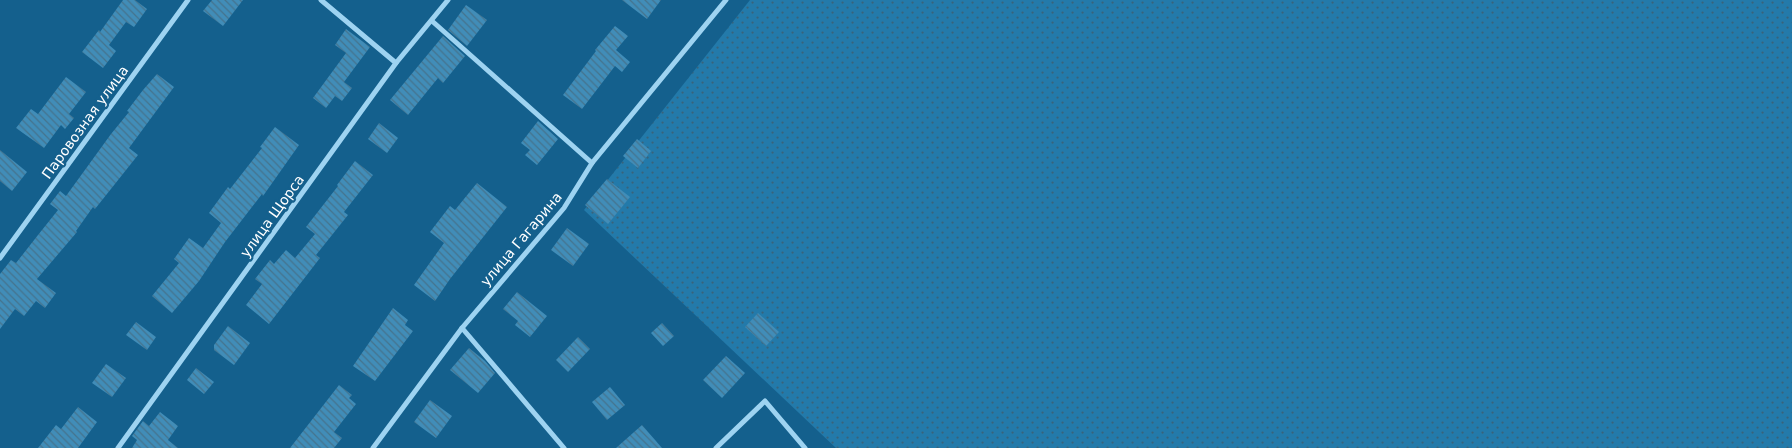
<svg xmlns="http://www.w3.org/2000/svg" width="1792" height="448" viewBox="0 0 1792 448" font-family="'DejaVu Sans',sans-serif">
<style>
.park{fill:url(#park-dots)}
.building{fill:url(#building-back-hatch)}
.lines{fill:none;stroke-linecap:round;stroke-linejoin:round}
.street{stroke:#9ed3f1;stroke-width:5}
.labels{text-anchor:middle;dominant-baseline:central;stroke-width:4.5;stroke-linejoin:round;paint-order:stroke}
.street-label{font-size:14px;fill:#fff;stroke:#14608d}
</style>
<defs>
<pattern id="park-dots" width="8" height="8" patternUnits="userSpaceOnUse" patternTransform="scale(1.25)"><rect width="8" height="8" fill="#237aaa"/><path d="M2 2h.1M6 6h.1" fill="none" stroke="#38637b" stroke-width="1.8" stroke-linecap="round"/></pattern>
<pattern id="building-back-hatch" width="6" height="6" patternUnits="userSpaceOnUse" patternTransform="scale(1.25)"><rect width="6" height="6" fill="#418db8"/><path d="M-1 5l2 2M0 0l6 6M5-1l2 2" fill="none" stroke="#45738d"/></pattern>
</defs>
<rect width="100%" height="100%" fill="#14608d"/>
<path class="park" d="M750 0H1792V448H836L584 210Z"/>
<g class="building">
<path d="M123 0H135L147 9 134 27 126 22 109 45 116 51 103 68 82 52 99 30 100 32Z"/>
<path d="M212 0H243L223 26 203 11Z"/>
<path d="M622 0H661L647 19Z"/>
<path d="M466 5 487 20 467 46 448 30Z"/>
<path d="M615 26 628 36 616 50 630 62 622 72 615 66 582 109 563 95 596 51 595 50Z"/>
<path d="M346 29 370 47 344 82 352 88 342 101 335 96 326 108 313 98 346 53 335 45Z"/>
<path d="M443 36 465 56 443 83 438 78 408 115 390 100Z"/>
<path d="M157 74 174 87 129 148 138 155 95 209 93 207 76 231 77 232 37 279 56 293 45 308 36 301 24 316 15 309 0 329V274L11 260 16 263 38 235 58 210 50 204 60 191 66 196 111 134 129 112 127 111 143 90Z"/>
<path d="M66 77 86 92 69 114 74 118 65 129 61 125 44 148 16 128 31 109 38 114Z"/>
<path d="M538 121 558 139 537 165 525 155 530 150 521 143Z"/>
<path d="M379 123 398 138 387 153 368 139Z"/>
<path d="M275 127 299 145 263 196 262 194 225 242 199 281 172 313 152 296 179 263 174 259 189 238 203 248 221 223 209 213 228 187 230 189 262 148 260 147Z"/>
<path d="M637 139 651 151 638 168 623 156Z"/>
<path d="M0 150 27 172 12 191 0 181Z"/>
<path d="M355 161 373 175 344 212 348 215 316 255 320 258 269 324 246 305 262 284 255 279 270 260 274 264 286 250 295 258 315 234 306 227 338 186 337 185Z"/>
<path d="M607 179 630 197 608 224 585 205Z"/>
<path d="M477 183 507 207 450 279 435 301 414 285 444 243 430 232 450 206 455 210Z"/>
<path d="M567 228 589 244 573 266 551 250Z"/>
<path d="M517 292 547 316 530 337 515 325 518 321 503 309Z"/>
<path d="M393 308 408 320 405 325 413 331 375 381 353 366Z"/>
<path d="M758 313 779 332 766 346 745 327Z"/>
<path d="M136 322 156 337 147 350 126 335Z"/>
<path d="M662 323 674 336 663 346 651 333Z"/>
<path d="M228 326 250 343 234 365 214 350V345Z"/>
<path d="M578 337 590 349 568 372 556 360Z"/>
<path d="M469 348 485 361 495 373 478 393 450 370Z"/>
<path d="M726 356 745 373 722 398 703 380Z"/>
<path d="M106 364 126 378 112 397 92 383Z"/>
<path d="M196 368 214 382 204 394 187 380Z"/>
<path d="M339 385 352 395 349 398 356 404 334 432 342 438 334 448H290Z"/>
<path d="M610 387 625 405 607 420 592 402Z"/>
<path d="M430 400 452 416 436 438 414 422Z"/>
<path d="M78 407 97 422 78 448H38L56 425 61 429Z"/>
<path d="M160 412 178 426 168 440 178 448H132L137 440 132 436 143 421 149 426Z"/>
<path d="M642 425 662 448H616Z"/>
</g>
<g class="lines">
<g class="street">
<path d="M321 0 396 63"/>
<path d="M432 21 592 163"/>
<path d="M0 258 188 0"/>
<path d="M462 328 564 448"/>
<path d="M118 448 396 63 448 0"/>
<path d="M373 448 462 328 564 208 592 163 726 0"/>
<path d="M716 448 765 401 805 448"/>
</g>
</g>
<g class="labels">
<g class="street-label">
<text transform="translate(85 122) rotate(-54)">Паровозная улица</text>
<text transform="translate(272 216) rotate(-54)">улица Щорса</text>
<text transform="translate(521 239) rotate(-50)">улица Гагарина</text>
</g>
</g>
</svg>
